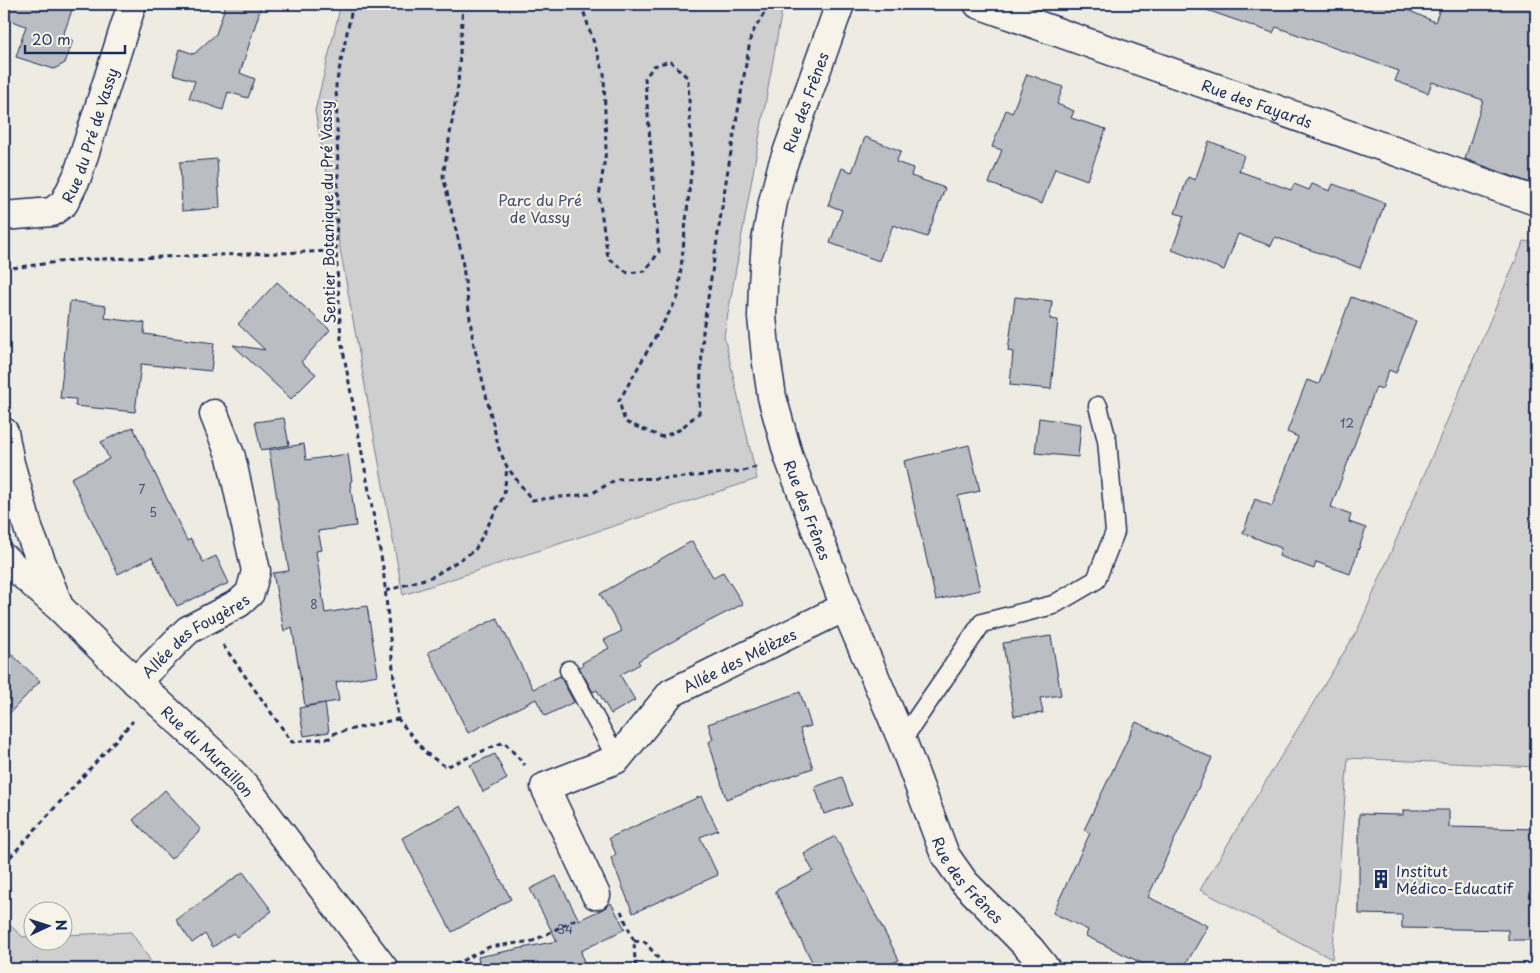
<svg xmlns="http://www.w3.org/2000/svg" width="1540" height="973" viewBox="0 0 1540 973" font-family="'Playpen Sans',sans-serif">
<style>
.green{fill:#cfcfcf;stroke:#757f96}
.building{fill:#babdc2;stroke:#1b2f5e}
.lines{fill:none;stroke-linecap:round;stroke-linejoin:round}
.lane-casing{stroke:#1b2f5e;stroke-width:21}
.street-casing{stroke:#1b2f5e;stroke-width:31}
.path{stroke:#1b2f5e;stroke-width:3;stroke-dasharray:5 4;stroke-linecap:butt}
.lane{stroke:#f7f3e8;stroke-width:18}
.street{stroke:#f7f3e8;stroke-width:28}
.labels{text-anchor:middle;dominant-baseline:central;stroke-width:4.5;stroke-linejoin:round;paint-order:stroke}
.number-label{font-size:12px;fill:#435277}
.street-label{font-size:15px;fill:#1b2f5e;stroke:#f7f3e8}
.park-label{font-size:15px;fill:#3f4f75;stroke:#f7f3e8}
.poi-label{font-size:15px;fill:#1b2f5e;stroke:#f7f3e8;text-anchor:start}
</style>
<rect width="100%" height="100%" fill="#eeebe2"/>
<filter id="ink" filterUnits="userSpaceOnUse"><feTurbulence type="fractalNoise" baseFrequency=".02" numOctaves="2"/><feDisplacementMap in="SourceGraphic" scale="10" xChannelSelector="R" yChannelSelector="G"/><feConvolveMatrix kernelMatrix="1 2 1 2 8 2 1 2 1" color-interpolation-filters="sRGB"/></filter>
<g filter="url(#ink)">
<g class="green">
<path d="M341 4H783L724 336 757 479 403 595 315 111Z"/>
<path d="M1524 241 1536 243V767L1348 758 1332 959 1200 890 1358 629Z"/>
<path d="M4 920 23 937 32 936V940H62L63 935 131 932 156 969H4Z"/>
</g>
<g class="building">
<path d="M4 4H74L63 36 73 40 65 63 54 69 16 57 26 26 4 18Z"/>
<path d="M226 4H262L240 73 255 79 248 98 228 92 223 110 189 98 195 81 173 74 180 49 194 54 216 34Z"/>
<path d="M1202 4H1394L1435 22 1442 4H1536V185L1465 159 1483 100 1432 82 1428 93 1395 81 1399 71 1276 27 1273 33 1201 8Z"/>
<path d="M1027 74 1063 87 1057 104 1074 111 1071 118 1106 129 1087 180 1055 168 1042 204 989 183 1002 150 992 147 1006 110 1012 113Z"/>
<path d="M865 137 901 151 896 162 913 168 911 176 945 188 927 237 893 225 879 261 830 243 842 210 828 205 842 168 852 172Z"/>
<path d="M1209 141 1244 155 1239 171 1291 190 1294 184 1309 190 1312 184 1330 191 1333 184 1385 203 1360 268 1275 237 1271 246 1238 234 1224 270 1172 250 1184 216 1175 213 1188 177 1195 180Z"/>
<path d="M217 159 220 208 182 211 180 162Z"/>
<path d="M277 282 330 330 301 362 316 374 291 399 233 345 265 350 238 324Z"/>
<path d="M1015 297 1052 301 1050 319 1058 320 1051 389 1010 385 1013 352 1008 351Z"/>
<path d="M1351 297 1416 321 1396 373 1389 370 1382 389 1376 387 1331 507 1351 514 1349 522 1366 528 1350 574 1316 562 1314 569 1279 556 1281 548 1243 533 1255 499 1272 506 1298 437 1287 432 1307 380 1319 384Z"/>
<path d="M70 301 106 306 105 318 145 323 144 334 214 343 211 371 141 364 135 412 75 406 76 399 60 398Z"/>
<path d="M284 418 289 445 261 450 255 422Z"/>
<path d="M1039 418 1081 424 1078 457 1035 453Z"/>
<path d="M133 427 187 541 191 539 203 562 216 556 229 583 177 606 152 557 118 574 71 478 109 459 101 442Z"/>
<path d="M304 444 306 460 348 454 352 481 350 482 356 526 318 531 322 550 316 551 325 613 367 606 378 675 336 682 339 701 305 706 292 627 284 631 273 573 289 571 269 450Z"/>
<path d="M969 445 980 491 958 496 980 590 936 600 904 461Z"/>
<path d="M692 541 713 577 723 572 743 604 700 626 638 661 640 664 620 675 635 700 611 714 597 690 593 692 579 667 583 665 582 663 609 648 604 640 622 631 600 594Z"/>
<path d="M497 618 533 689 560 676 574 702 545 716 536 699 468 733 428 652Z"/>
<path d="M1051 636 1061 695 1040 698 1043 713 1014 716 1003 643Z"/>
<path d="M4 647 40 681 4 719Z"/>
<path d="M800 692 811 726 800 729 813 768 726 799 709 742 713 739 708 724Z"/>
<path d="M325 703 329 732 304 736 299 708Z"/>
<path d="M1136 722 1212 758 1148 897 1208 926 1183 969H1154L1086 936 1088 930 1053 913 1090 833 1084 830Z"/>
<path d="M495 754 507 779 483 792 470 765Z"/>
<path d="M842 777 852 805 824 814 815 787Z"/>
<path d="M165 790 201 830 171 859 133 820Z"/>
<path d="M701 796 718 830 700 837 718 875 633 913 611 858 616 854 609 838Z"/>
<path d="M461 806 511 899 452 932 402 838Z"/>
<path d="M1403 810H1449V827L1536 829V940H1508V930L1402 928V915L1359 914V814L1403 815Z"/>
<path d="M835 836 899 960 880 969H816L775 891 813 871 804 854Z"/>
<path d="M243 872 272 911 237 937 233 933 213 947 205 934 192 943 176 920Z"/>
<path d="M556 876 579 920 603 909 611 903 625 929 581 951 585 969H480L478 957 557 941 530 889Z"/>
</g>
<g class="lines">
<g class="lane-casing">
<g id="lane">
<path d="M569 670 617 759"/>
<path d="M902 740 982 623 1053 605 1096 580 1115 532 1107 440 1098 406"/>
</g>
</g>
<g class="street-casing">
<g id="street">
<path id="s1" d="M840 4 782 167 773 202 766 241 763 284 762 317 766 357 772 397 789 458 845 607 902 740 945 855 964 882 1030 949 1046 969"/>
<path id="s2" d="M978 4 1536 201"/>
<path id="s3" d="M4 216 52 212 64 203 77 177 132 4"/>
<path d="M4 432 10 463 29 531 57 601"/>
<path id="s4" d="M4 558 59 607 115 662 212 752 245 786 384 969"/>
<path id="s5" d="M136 682 188 630 239 603 250 593 256 571 231 457 214 414"/>
<path id="s6" d="M596 895 545 787 617 759 671 693 845 607"/>
</g>
</g>
<g class="path">
<path d="M353 4 336 85 338 170 336 251 341 339 383 567 398 719 426 753 446 767 504 742 525 765"/>
<path d="M463 4 458 86 443 176 461 251 473 341 499 449 507 467 532 500 591 494 617 479 676 478 743 471 759 466"/>
<path d="M581 4 604 73 606 151 599 197 608 258 628 273 645 271 659 252 645 78 654 66 670 61 688 78 692 164 678 297 619 401 625 422 662 437 679 430 699 413 703 330 727 175 751 35 770 4"/>
<path d="M4 269 74 260 336 251"/>
<path d="M386 591 434 576 475 550 504 495 507 467"/>
<path d="M223 645 292 742 331 738 335 733 398 719"/>
<path d="M4 864 133 721"/>
<path d="M621 911 634 941 635 962 637 969"/>
<path d="M634 941 645 942 667 969"/>
<path d="M446 969 489 947 533 941 576 919"/>
</g>
<use href="#lane" class="lane"/>
<use href="#street" class="street"/>
</g>
</g>
<defs>
<g id="building-bare" transform="scale(1.5)"><path d="M-4-6H4V6H1V3H-1V6H-4ZM-2.5-4.3h1.7v1.8h-1.7ZM.8-4.3h1.7v1.8H.8ZM-2.5-1h1.7V.8h-1.7ZM.8-1h1.7V.8H.8Z" fill="#1b2f5e" stroke="#f7f3e8" stroke-width="2.5" paint-order="stroke"/></g>
</defs>
<g fill-rule="evenodd">
<use href="#building-bare" x="1381" y="879"/>
</g>
<g class="labels">
<g class="number-label">
<text x="1347" y="423">12</text>
<text x="142" y="489">7</text>
<text x="153" y="512">5</text>
<text x="314" y="604">8</text>
<text x="565" y="929">34</text>
</g>
<g class="street-label">
<text transform="translate(805 102) rotate(-70)">Rue des Frênes</text>
<text stroke="none"><textPath href="#s2" startOffset="296">Rue des Fayards</textPath></text>
<text stroke="none"><textPath href="#s3" startOffset="136">Rue du Pré de Vassy</textPath></text>
<text transform="translate(327 212) rotate(-91)">Sentier Botanique du Pré Vassy</text>
<text stroke="none"><textPath href="#s1" startOffset="524">Rue des Frênes</textPath></text>
<text stroke="none"><textPath href="#s5" startOffset="76">Allée des Fougères</textPath></text>
<text stroke="none"><textPath href="#s6" startOffset="358">Allée des Mélèzes</textPath></text>
<text stroke="none"><textPath href="#s4" startOffset="281">Rue du Muraillon</textPath></text>
<text stroke="none"><textPath href="#s1" startOffset="929">Rue des Frênes</textPath></text>
</g>
<g class="park-label">
<text x="540" y="199">Parc du Pré<tspan x="540" dy="17">de Vassy</tspan></text>
</g>
<g class="poi-label">
<text x="1396" y="870">Institut<tspan x="1396" dy="17">Médico-Educatif</tspan></text>
</g>
</g>
<rect width="1540" height="973" fill="none" stroke="#f7f3e8" stroke-width="20"/>
<rect x="10" y="10" width="1520" height="953" fill="none" stroke="#1b2f5e" stroke-width="2" filter="url(#ink)"/>
<g transform="translate(48 926) rotate(86)"><circle r="24" fill="#f7f3e8" stroke="#9fa5b1"/>
<path d="M0-4L9 19L0 12L-9 19Z" fill="#1b2f5e"/>
<text y="-8" font-size="14" font-weight="bold" text-anchor="middle" fill="#1b2f5e">N</text>
</g>
<path d="M25 45v8h100v-8" fill="none" stroke="#1b2f5e" stroke-width="2.5"/>
<text x="32" y="45" font-size="15" fill="#1b2f5e" stroke="#f7f3e8" stroke-width="4" paint-order="stroke">20 m</text>
</svg>
